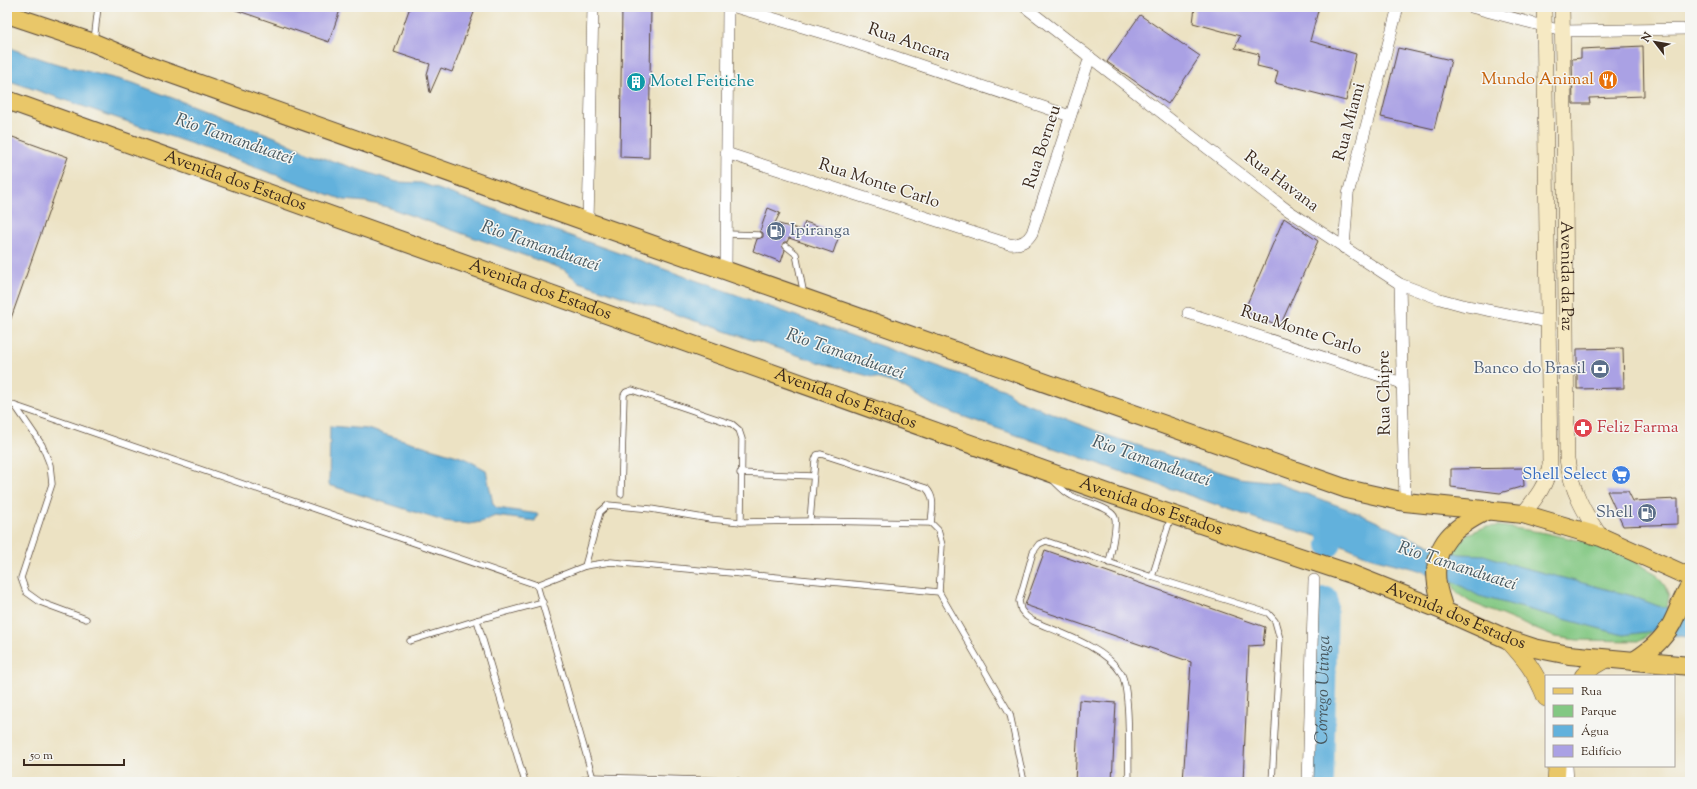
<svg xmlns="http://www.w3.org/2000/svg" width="1697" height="789" viewBox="0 0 1697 789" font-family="'Sorts Mill Goudy',serif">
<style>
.green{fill:#83c883;stroke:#5f7950}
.water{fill:#62b1dc;stroke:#4e6e7d}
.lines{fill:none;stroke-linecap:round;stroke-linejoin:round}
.river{stroke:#62b1dc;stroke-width:24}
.building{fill:#aaa1e4}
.service-casing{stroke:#564637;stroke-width:7}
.minor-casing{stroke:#564637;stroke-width:12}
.secondary-casing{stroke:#564637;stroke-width:16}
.primary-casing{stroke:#564637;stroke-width:18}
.trunk-casing{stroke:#564637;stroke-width:20}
.service{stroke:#fff;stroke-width:5.5}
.minor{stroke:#fff;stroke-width:11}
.secondary{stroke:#f6e9c3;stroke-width:15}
.primary{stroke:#e9c769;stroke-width:17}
.trunk{stroke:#e9c769;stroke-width:18}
.labels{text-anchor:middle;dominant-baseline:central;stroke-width:3;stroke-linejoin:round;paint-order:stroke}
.street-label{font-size:17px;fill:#3b2a1e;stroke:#f6f6f2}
.food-label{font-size:17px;fill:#c56008;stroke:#f6f6f2;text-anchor:end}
.culture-label{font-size:17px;fill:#0d838f;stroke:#f6f6f2;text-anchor:start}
.service-label{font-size:17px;fill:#4e5e75;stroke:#f6f6f2;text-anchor:end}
.health-label{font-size:17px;fill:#be3a42;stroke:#f6f6f2;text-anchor:start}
.shop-label{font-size:17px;fill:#366cbe;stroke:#f6f6f2;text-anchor:end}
.water-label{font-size:18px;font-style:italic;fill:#495960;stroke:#f6f6f2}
</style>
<rect width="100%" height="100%" fill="#f6f6f2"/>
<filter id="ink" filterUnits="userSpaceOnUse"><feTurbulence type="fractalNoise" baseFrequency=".025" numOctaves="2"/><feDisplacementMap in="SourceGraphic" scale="8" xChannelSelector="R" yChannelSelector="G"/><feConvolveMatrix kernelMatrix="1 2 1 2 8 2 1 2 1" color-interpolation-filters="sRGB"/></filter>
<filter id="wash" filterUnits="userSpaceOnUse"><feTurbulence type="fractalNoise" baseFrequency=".012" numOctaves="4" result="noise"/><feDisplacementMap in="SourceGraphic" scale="16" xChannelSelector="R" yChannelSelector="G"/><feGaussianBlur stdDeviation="0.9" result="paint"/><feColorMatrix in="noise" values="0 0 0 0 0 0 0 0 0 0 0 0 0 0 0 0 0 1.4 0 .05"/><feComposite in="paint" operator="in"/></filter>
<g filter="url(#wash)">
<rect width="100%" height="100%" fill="#ece2c3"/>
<path class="green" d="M1499 526 1540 532 1582 541 1626 557 1655 573 1665 586 1669 596 1665 619 1651 633 1639 641 1577 640 1555 637 1470 602 1457 593 1450 579 1451 561 1456 546 1468 534 1485 527Z"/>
<g class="water">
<path d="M7 45 15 50 54 63 133 83 275 137 308 153 397 182 421 183 1005 390 1016 399 1112 437 1239 478 1274 482 1358 513 1418 541 1460 554 1484 555 1517 566 1629 595 1658 606 1690 612V639L1688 637 1647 632 1623 635 1479 596 1456 583 1415 569 1372 558 1331 540 1260 520 936 407 897 384 818 362 579 282 563 269 387 207 366 202 344 200 192 144 7 80Z"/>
<path d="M330 426 367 429 464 458 486 470 493 504 497 508 538 514 535 521 495 516 481 522 469 524 443 521 329 485Z"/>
</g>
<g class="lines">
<g class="river">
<path d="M1328 524 1331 540 1329 545"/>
<path id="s1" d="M1322 782 1326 599"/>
</g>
</g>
<g id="blocks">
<g class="building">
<path d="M234 7H341L329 42 233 9Z"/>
<path d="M410 7H476L452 72 441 68 430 93 427 74 430 64 394 52Z"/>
<path d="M622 7H651L649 158 620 157Z"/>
<path d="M1195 7H1319L1310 41 1356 54 1346 101 1275 83 1278 71 1257 66 1259 54 1235 48 1240 36 1193 23Z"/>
<path d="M1140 15 1200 56 1168 104 1107 62Z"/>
<path d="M1643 46 1644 96 1589 98 1590 104H1573L1572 59 1581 58V49Z"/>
<path d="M1398 48 1451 60 1434 129 1381 117Z"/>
<path d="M7 135 68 157 9 324H7Z"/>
<path d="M768 208 780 213 775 223 802 230 805 222 840 233 833 253 789 238 787 242H784L782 245 785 250 781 262 753 251 757 239 763 237V233L760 231Z"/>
<path d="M1284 218 1318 241 1280 326 1244 311Z"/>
<path d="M1623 348 1624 388 1577 389V349Z"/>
<path d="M1523 468 1524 486 1500 493 1451 487V469Z"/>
<path d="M1607 491H1628L1633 501 1678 499V524L1623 526Z"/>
<path d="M1045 550 1265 627 1263 645 1249 646 1243 782H1183L1191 662 1025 605Z"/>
<path d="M1079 700 1116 703 1112 782H1075Z"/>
</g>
</g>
</g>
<g filter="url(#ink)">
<use href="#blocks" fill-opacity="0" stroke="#564637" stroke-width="1"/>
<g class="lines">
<g class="service-casing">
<g id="service">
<path d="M94 41 98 7"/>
<path d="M727 234 759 235"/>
<path d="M786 246 796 254 804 295"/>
<path d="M7 403 537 585 585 566 611 562 939 592 1010 714 1024 782"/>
<path d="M16 407 42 445 50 465 52 484 21 578 26 592 40 602 86 619"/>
<path d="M740 473 813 476"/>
<path d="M1053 480C1059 486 1064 492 1072 496 1081 501 1112 507 1115 518 1117 527 1111 553 1109 563"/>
<path d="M621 494 624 395 626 392 632 390 732 424 739 430 742 439 741 522"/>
<path d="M810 521 815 460 817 455 821 454 926 488C936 498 932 510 931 523"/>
<path d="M585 566 600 512 608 505 651 509 710 519 741 522 810 521 931 523 938 530 942 545 939 592"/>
<path d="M1152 577 1171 517"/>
<path d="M537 585 594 782"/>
<path d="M410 641 477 620"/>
<path d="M525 782 477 620 543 602"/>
<path d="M576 782 592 777 738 781"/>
<path d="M1129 782C1128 759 1131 690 1121 673 1105 647 1060 633 1033 621L1026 616 1021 610 1019 601 1033 552 1039 544 1046 541 1152 577 1268 613 1275 621 1280 639 1272 782"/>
</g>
</g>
<g class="minor-casing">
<g id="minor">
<path d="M735 7 846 40 1070 116"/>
<path d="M1025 7 1286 209 1400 284 1440 299 1462 305 1548 322"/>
<path d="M1471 7 1562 31 1690 29"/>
<path d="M726 153 1009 244C1019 245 1027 242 1032 233L1090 57"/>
<path d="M588 222 593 7"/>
<path d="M1344 248 1348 194 1398 7"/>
<path d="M726 269 728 7"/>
<path d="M1400 284 1405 502"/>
<path d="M1188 313 1402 383"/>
<path d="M1567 766 1568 782"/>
<path d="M1308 782 1314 580"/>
</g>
</g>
<g class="secondary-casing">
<g id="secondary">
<path id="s2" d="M1562 7 1565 186 1567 459C1571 489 1584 513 1601 537"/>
<path d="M1523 514C1535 499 1547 485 1550 465L1544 7"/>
</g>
</g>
<g class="primary-casing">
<g id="primary">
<path d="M1507 639C1526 660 1535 671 1546 698"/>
<path d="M1583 676 1594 666 1606 659"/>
<path d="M1556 782 1557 766"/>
</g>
</g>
<g class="trunk-casing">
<g id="trunk">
<path d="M7 14 94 43 149 66 588 222 1347 489 1405 502 1523 514 1601 537 1690 577"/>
<path id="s3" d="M7 100 1116 496 1351 574 1444 611 1507 639 1534 648 1569 655 1690 666"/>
<path d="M1444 611C1442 602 1438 593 1437 584 1431 543 1456 526 1488 510"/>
<path d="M1634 661C1652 650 1667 636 1675 617 1680 606 1683 596 1690 586"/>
</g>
</g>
<use href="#service" class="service"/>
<use href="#minor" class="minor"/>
<use href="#secondary" class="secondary"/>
<use href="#primary" class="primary"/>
<use href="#trunk" class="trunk"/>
</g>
</g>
<defs>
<g id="restaurant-disc" transform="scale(1)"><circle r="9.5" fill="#e8710a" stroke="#f6f6f2"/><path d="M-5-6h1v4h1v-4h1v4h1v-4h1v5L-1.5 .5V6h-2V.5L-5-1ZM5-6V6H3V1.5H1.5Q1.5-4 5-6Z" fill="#fff"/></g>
<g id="building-disc" transform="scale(1)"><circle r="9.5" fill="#0f9aa8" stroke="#f6f6f2"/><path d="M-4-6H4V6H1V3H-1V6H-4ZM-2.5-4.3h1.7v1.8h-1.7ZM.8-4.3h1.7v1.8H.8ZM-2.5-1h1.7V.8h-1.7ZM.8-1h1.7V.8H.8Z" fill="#fff"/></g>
<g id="fuel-disc" transform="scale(1)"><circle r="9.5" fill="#5c6f8a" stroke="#f6f6f2"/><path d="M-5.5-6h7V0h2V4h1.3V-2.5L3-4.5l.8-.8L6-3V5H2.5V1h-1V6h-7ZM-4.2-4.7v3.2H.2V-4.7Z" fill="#fff"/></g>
<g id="bank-disc" transform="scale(1)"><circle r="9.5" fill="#5c6f8a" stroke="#f6f6f2"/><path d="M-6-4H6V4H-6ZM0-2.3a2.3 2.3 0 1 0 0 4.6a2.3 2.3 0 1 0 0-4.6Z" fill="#fff"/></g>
<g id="pharmacy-disc" transform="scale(1)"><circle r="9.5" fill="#e0444e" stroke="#f6f6f2"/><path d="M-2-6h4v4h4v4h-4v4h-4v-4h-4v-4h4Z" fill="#fff"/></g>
<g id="supermarket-disc" transform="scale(1)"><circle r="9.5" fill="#3f7fe0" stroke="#f6f6f2"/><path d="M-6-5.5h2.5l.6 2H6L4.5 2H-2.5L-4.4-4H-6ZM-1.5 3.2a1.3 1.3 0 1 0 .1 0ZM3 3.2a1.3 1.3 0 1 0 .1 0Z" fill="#fff"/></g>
</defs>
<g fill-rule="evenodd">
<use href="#restaurant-disc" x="1608" y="80"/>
<use href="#building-disc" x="636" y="82"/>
<use href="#fuel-disc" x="776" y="231"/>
<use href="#bank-disc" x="1600" y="369"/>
<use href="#pharmacy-disc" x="1583" y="428"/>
<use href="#supermarket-disc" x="1621" y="475"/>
<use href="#fuel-disc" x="1647" y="513"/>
</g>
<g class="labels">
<g class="street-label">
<text transform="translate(909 43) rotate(19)">Rua Ancara</text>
<text transform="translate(1350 122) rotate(-75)">Rua Miami</text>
<text transform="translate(1043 147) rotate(-72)">Rua Borneu</text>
<text stroke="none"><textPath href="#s3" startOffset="242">Avenida dos Estados</textPath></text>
<text transform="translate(1281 182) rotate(37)">Rua Havana</text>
<text transform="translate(879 184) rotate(18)">Rua Monte Carlo</text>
<text stroke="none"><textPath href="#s2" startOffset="269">Avenida da Paz</textPath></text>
<text stroke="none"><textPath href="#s3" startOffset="566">Avenida dos Estados</textPath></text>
<text transform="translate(1301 331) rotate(18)">Rua Monte Carlo</text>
<text transform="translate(1385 393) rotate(-91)">Rua Chipre</text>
<text stroke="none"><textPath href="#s3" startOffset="890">Avenida dos Estados</textPath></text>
<text stroke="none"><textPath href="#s3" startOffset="1214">Avenida dos Estados</textPath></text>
<text stroke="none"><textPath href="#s3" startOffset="1538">Avenida dos Estados</textPath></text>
</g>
<g class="food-label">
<text x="1594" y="80">Mundo Animal</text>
</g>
<g class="culture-label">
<text x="650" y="82">Motel Feitiche</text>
</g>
<g class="service-label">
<text x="790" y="231" text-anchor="start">Ipiranga</text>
<text x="1586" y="369">Banco do Brasil</text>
<text x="1633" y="513">Shell</text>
</g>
<g class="health-label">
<text x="1597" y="428">Feliz Farma</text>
</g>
<g class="shop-label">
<text x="1607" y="475">Shell Select</text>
</g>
<g class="water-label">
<text transform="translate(234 140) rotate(19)">Rio Tamanduateí</text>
<text transform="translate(540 247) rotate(19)">Rio Tamanduateí</text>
<text transform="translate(845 355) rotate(19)">Rio Tamanduateí</text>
<text transform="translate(1151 462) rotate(19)">Rio Tamanduateí</text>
<text transform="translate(1457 567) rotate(18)">Rio Tamanduateí</text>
<text stroke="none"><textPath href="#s1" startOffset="92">Córrego Utinga</textPath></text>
</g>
</g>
<rect width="1697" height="789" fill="none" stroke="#f6f6f2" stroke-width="24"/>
<rect x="1545" y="675" width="130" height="92" fill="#f6f6f2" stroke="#aba49d"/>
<rect x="1553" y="688" width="20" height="6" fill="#e9c769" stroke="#aba49d"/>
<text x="1581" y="695" font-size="12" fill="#3b2a1e">Rua</text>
<rect x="1553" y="705" width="20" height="12" fill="#83c883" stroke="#aba49d"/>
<text x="1581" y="715" font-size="12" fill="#3b2a1e">Parque</text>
<rect x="1553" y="725" width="20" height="12" fill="#62b1dc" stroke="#aba49d"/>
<text x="1581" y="735" font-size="12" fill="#3b2a1e">Água</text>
<rect x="1553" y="745" width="20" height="12" fill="#aaa1e4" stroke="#aba49d"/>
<text x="1581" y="755" font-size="12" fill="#3b2a1e">Edifício</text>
<g transform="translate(1655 42) rotate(301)" stroke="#f6f6f2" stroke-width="3" paint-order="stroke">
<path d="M0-3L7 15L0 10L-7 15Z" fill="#3b2a1e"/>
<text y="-6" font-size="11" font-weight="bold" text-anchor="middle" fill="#3b2a1e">N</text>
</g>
<path d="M24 759v6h100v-6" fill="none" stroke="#3b2a1e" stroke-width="2"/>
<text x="30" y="759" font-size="12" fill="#3b2a1e" stroke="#f6f6f2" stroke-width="3" paint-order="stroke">50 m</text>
</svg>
